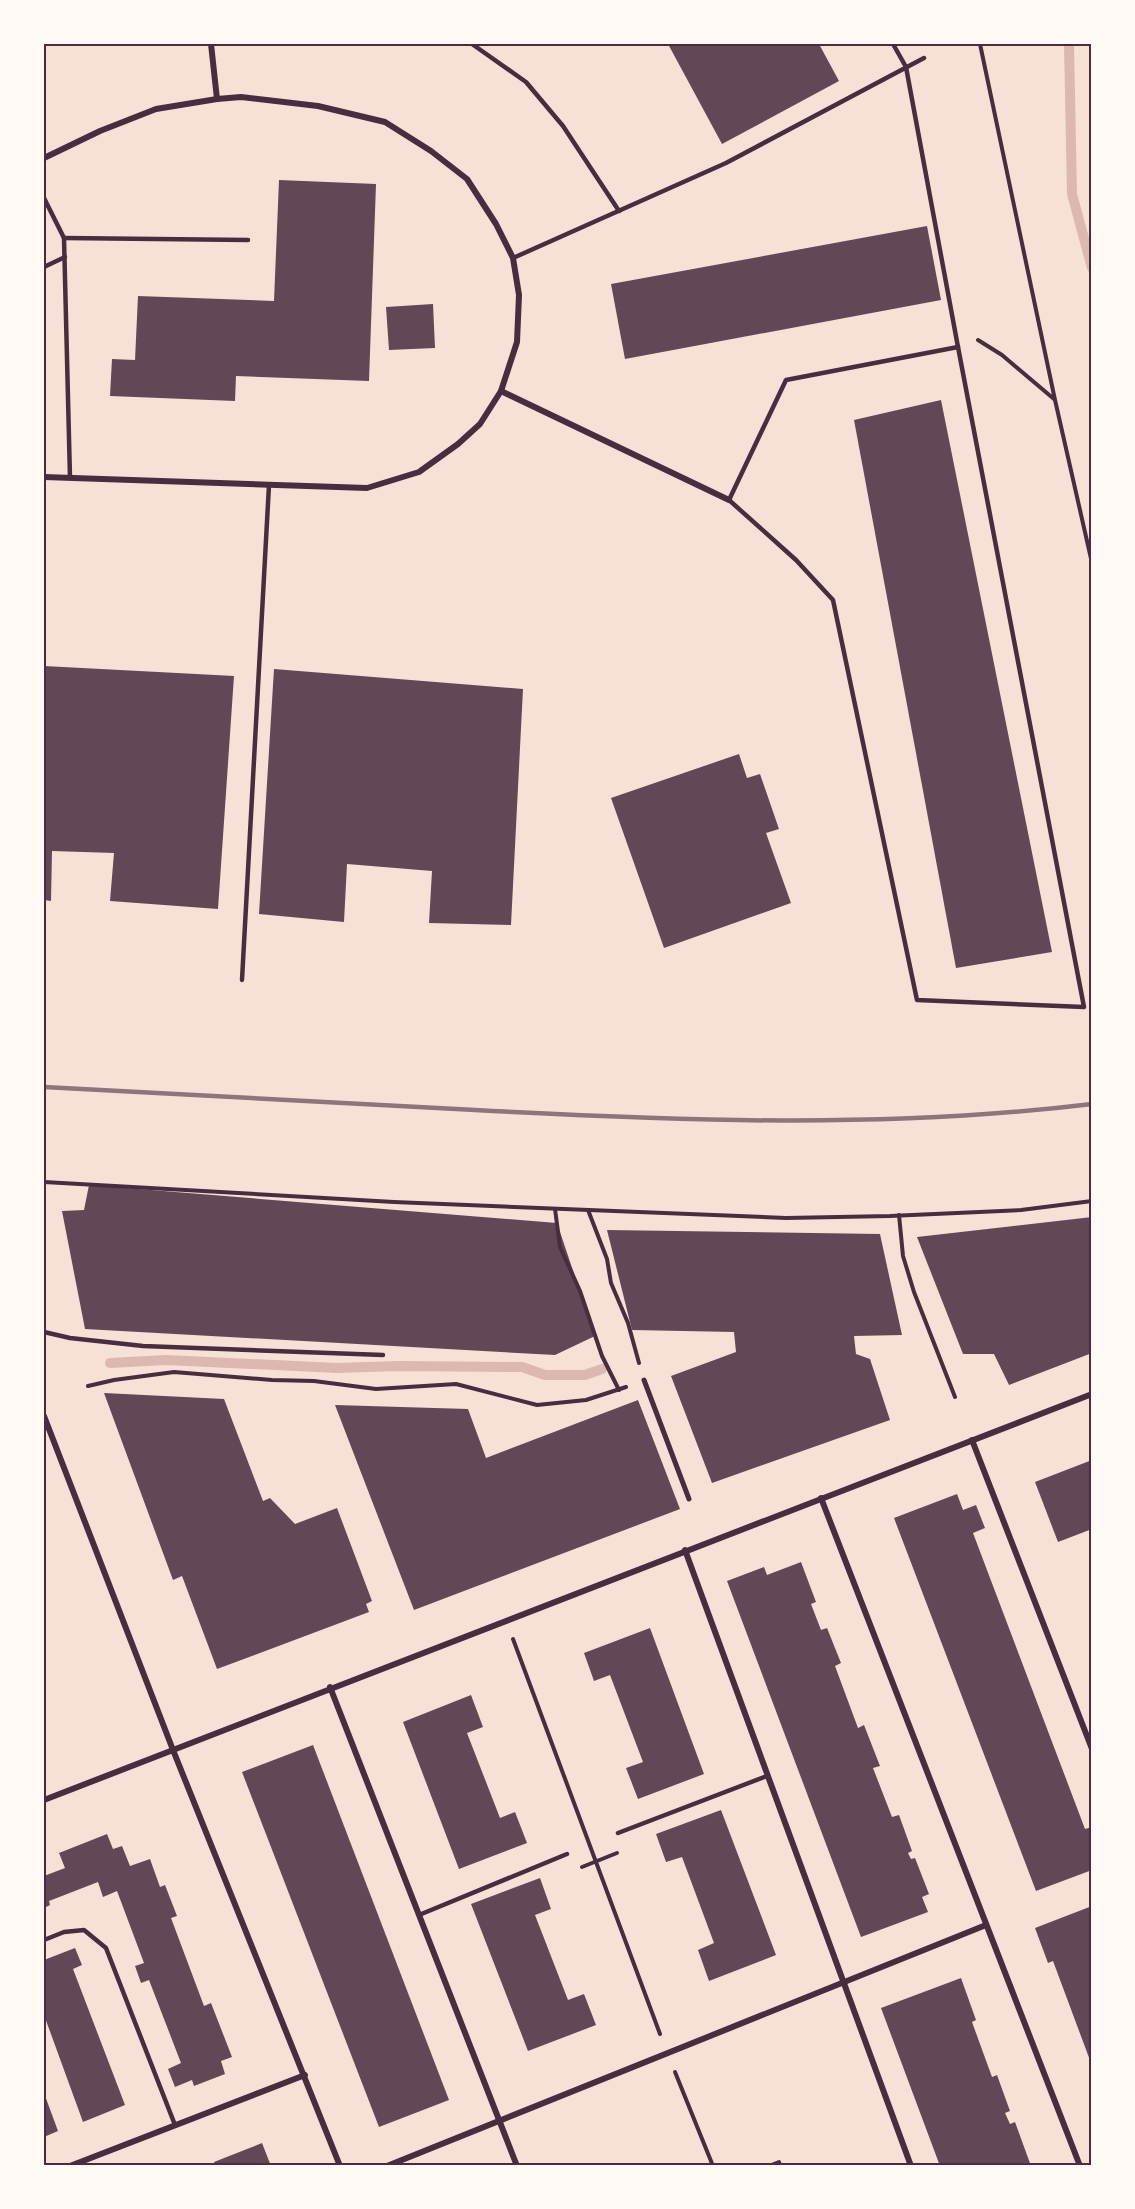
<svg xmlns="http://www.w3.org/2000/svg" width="1135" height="2209" viewBox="0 0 1135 2209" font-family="Helvetica,sans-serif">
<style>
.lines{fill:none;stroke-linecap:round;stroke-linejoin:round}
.stream{stroke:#dcb8b0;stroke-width:10}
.building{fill:#644757}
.path{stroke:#4a2c40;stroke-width:4}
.service{stroke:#4a2c40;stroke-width:4.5}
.pedestrian{stroke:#4a2c40;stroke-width:5}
.minor{stroke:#4a2c40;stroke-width:6}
.rail{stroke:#8f747c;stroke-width:4.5}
.neatline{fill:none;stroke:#4a2c40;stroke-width:2}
</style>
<rect width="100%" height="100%" fill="#f7e1d7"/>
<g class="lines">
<g class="stream">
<path d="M1069 44 1072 194 1092 268"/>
<path d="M110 1363 166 1360 337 1368 399 1366 522 1367 545 1375H585L602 1369"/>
</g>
</g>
<g class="building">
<path d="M668 44H819L839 81 722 144Z"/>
<path d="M279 180 376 184 369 381 236 376 235 401 110 396 112 359 135 360 138 296 274 301Z"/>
<path d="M927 226 941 300 625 359 611 284Z"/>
<path d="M433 304 435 348 389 350 386 307Z"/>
<path d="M941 400 1052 952 956 968 854 420Z"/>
<path d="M44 666 234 676 218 909 110 901 114 853 52 851 51 901 44 900Z"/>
<path d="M274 669 523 689 511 925 429 923 432 871 347 864 344 922 259 914Z"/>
<path d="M739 754 747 778 760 774 779 829 766 833 791 903 664 948 611 798Z"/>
<path d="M89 1185 557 1223 595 1336 555 1355 85 1329 62 1211 84 1210Z"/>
<path d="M1092 1217V1353L1009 1385 994 1354H963L917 1237Z"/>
<path d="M607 1230 880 1234 902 1335 854 1336 856 1354 870 1359 890 1420 712 1483 671 1376 736 1352 734 1332 632 1330Z"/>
<path d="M104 1393 224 1399 263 1501 270 1498 295 1524 337 1508 372 1601 366 1604 369 1612 217 1669 182 1576 173 1580Z"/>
<path d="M638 1400 680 1509 414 1610 335 1405 468 1409 486 1458Z"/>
<path d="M1092 1460V1529L1058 1542 1035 1482Z"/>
<path d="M957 1494 963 1510 976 1505 985 1528 973 1533 1085 1829 1092 1827V1870L1036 1891 894 1518Z"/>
<path d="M801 1562 816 1602 811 1604 821 1630 827 1628 841 1663 835 1666 858 1728 864 1725 880 1766 873 1768 892 1817 899 1815 912 1851 908 1853 911 1859 915 1858 929 1894 922 1897 928 1912 861 1937 727 1581 764 1567 767 1575Z"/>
<path d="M650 1628 704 1774 638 1799 626 1768 643 1762 610 1675 594 1681 584 1653Z"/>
<path d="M471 1695 483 1727 467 1733 500 1818 515 1812 527 1843 459 1869 403 1722Z"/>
<path d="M313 1745 449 2100 379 2127 242 1772Z"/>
<path d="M721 1810 776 1955 709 1981 698 1950 714 1943 682 1857 666 1862 656 1834Z"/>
<path d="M107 1834 113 1849 122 1846 130 1866 150 1859 160 1887 165 1885 177 1916 171 1918 204 2006 211 2003 232 2057 221 2061 225 2074 194 2086 192 2080 175 2087 168 2069 181 2063 149 1980 141 1983 135 1966 144 1963 117 1891 103 1897 98 1882 49 1901 50 1905 44 1908V1876L65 1868 59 1853Z"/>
<path d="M540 1878 551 1909 535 1915 568 2000 584 1994 596 2025 528 2051 471 1904Z"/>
<path d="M1092 1906V2063H1091L1053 1961 1048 1963 1035 1928Z"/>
<path d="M75 1948 82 1965 73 1969 125 2105 83 2122 44 2015V1960Z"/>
<path d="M961 1978 976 2020 972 2022 992 2077 997 2075 1010 2111 1005 2113 1010 2124 1015 2122 1031 2166H940L881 2008Z"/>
<path d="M44 2093 58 2131 44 2137Z"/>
<path d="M262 2143 271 2166H215L214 2162Z"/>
</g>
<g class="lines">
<g class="path">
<path d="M980 44 1055 400 1092 563"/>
<path d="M978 340 1002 355 1054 399"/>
<path d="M44 1182 394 1202 786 1218 890 1216 1021 1210 1092 1201"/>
<path d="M555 1209 560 1247 580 1291 602 1356 619 1390"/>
<path d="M588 1210 607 1259 611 1283 628 1323 639 1363"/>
<path d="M899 1215 903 1256 914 1292 955 1397"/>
<path d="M88 1386 114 1380 174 1372 272 1380 314 1381 376 1389 456 1384 537 1405 586 1400 626 1387"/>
<path d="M513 1639 660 2034"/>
<path d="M582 1867 617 1853"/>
<path d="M675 2072 713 2166"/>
<path d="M769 2166 779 2162 780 2166"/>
</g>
<g class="service">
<path d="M472 44 526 82 563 126 619 211"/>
<path d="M893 44 906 67 958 347"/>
<path d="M44 198 64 238 70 478"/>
<path d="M64 238 248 240"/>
<path d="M513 258 726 163 924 58"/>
<path d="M44 267 65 257"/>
<path d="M958 347 1079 981 1084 1007 917 1000 833 600 796 560 729 500 786 380Z"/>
<path d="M242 980 269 485"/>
<path d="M44 1332 70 1338 143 1346 383 1355"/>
<path d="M618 1833 767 1776"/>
<path d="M419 1915 567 1854"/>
<path d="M44 1940 64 1932 84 1930 106 1948 175 2125"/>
</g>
<path class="pedestrian" d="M644 1380 689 1499"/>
<g class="minor">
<path d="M211 44 217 99"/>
<path d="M44 158 100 131 156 109 217 99 241 97 318 106 385 122 431 151 467 179 496 224 513 258 519 295 517 342 501 391 480 424 458 444 419 472 367 488 44 477"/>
<path d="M501 391 729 500"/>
<path d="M44 1416 173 1750 340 2166"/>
<path d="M972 1440 1092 1749"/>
<path d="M821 1498 1080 2166"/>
<path d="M685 1550 911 2166"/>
<path d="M330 1687 517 2166"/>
<path d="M44 1800 1092 1394"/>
<path d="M70 2166 305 2075"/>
<path d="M387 2166 986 1925"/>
</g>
<path class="rail" d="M44 1087C187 1095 331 1102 475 1110 681 1121 887 1129 1092 1104"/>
</g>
<rect width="1135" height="2209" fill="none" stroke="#fffaf5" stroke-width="90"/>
<rect x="45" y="45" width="1045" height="2119" class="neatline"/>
</svg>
